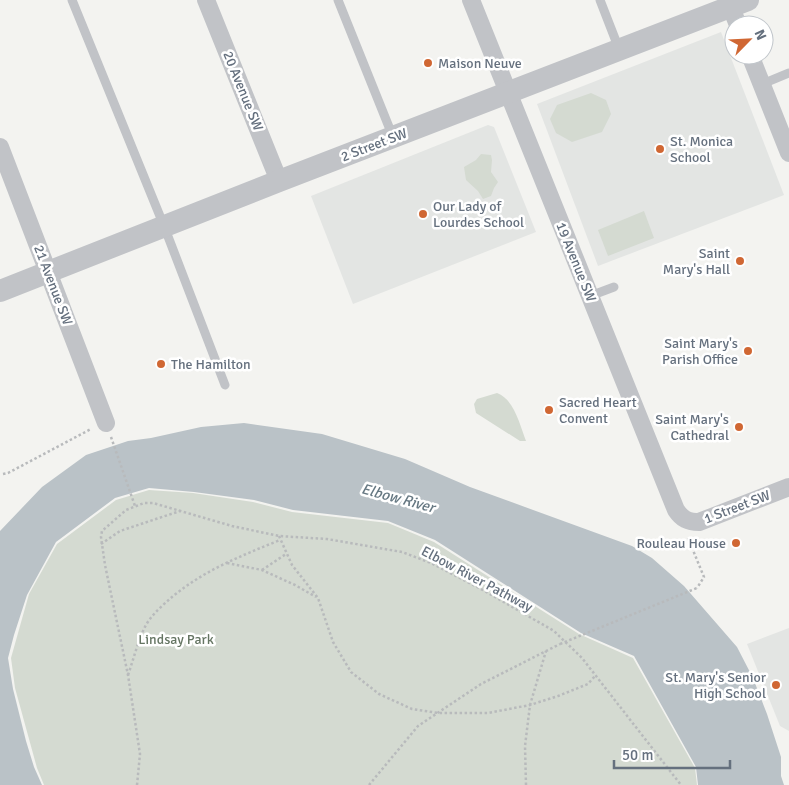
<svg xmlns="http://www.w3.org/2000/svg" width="789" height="785" viewBox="0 0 789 785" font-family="Signika,sans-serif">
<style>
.built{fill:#e3e5e3}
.green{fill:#d4dad1}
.water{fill:#bac2c7}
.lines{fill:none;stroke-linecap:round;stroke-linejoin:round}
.path{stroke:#b8babc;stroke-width:2.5;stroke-dasharray:2.5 2.5;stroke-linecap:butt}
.service{stroke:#c1c3c7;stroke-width:9}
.minor{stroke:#c1c3c7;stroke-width:18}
.tertiary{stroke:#c1c3c7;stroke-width:22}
.path-bridge{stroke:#b8babc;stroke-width:2.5;stroke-dasharray:2.5 2.5;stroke-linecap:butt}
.poi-dot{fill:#d06733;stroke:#fff;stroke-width:2}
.labels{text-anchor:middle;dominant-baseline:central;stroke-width:5;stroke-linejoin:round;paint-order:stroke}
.poi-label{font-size:14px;fill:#65707e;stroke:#fff;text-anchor:start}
.street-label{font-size:14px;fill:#65707e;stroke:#fff}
.park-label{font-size:14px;fill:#657563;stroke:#fff}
.water-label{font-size:15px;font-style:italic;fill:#667882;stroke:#fff}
</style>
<rect width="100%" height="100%" fill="#f3f3f0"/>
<g class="built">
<path d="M721 32 784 195 598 266 537 104Z"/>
<path d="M488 125 494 127 536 232 353 304 311 196Z"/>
<path d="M789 628V731L780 726 747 644Z"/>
</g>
<g class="green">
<path d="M591 93 606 100 611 114 602 132 572 142 556 133 550 119 557 105Z"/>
<path d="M481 154 491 155 492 160 491 172 498 182 494 188 491 196 483 199 478 191 466 180 464 167 476 160Z"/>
<path d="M644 211 654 238 608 256 598 230Z"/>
<path d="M497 393C514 399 520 425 526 441H520L476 413 474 404 477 399Z"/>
<path d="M149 490 193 493 253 502 292 512 388 523 434 542 579 634 633 658 695 768 697 785H44L37 768 15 688 11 658 29 594 57 544 116 500Z"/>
</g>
<path class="water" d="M244 423 322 434 405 459 470 487 632 546 652 558 684 586 737 647 753 678 767 714 781 757V776L784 785H698L696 767 634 656 581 633 435 540 388 521 293 510 254 500 194 492 149 488 115 498 56 542 27 595 14 635 8 658 13 689 26 741 34 767 42 785H0V531L42 487 86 455 128 441 151 438 201 427Z"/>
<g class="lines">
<g class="path">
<path d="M111 437 135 506"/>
<path d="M3 474 8 473 91 429"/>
<path d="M279 536 292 565 318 598 333 642 351 672 379 694 412 709 438 713H488L530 705 558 696 588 684 595 676"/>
<path d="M688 538 704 577 697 588"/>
<path d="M101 544 120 531 180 511"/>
<path d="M227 563 262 570 295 585 316 597"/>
<path d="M262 570 286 554"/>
<path d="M128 675C134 658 138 640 146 625 153 613 163 605 172 597 206 569 241 556 280 540"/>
<path d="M137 785 140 754 128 675 105 565 101 537 102 531 126 510 144 503H153L232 526 279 536 327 539 402 552 431 563 481 589 554 631 582 658 681 785"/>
<path d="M369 785 418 726 481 684 560 644"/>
<path d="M526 785 525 746 530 705 546 651"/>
</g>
<g class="service">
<path d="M72 0 164 226 225 385"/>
<path d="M338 0 393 137"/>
<path d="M600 0 619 49"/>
<path d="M762 84 789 73"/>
<path d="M590 296 614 287"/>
</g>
<g class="minor">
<path d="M206 0 279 181"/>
<path d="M471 0 676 510C682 519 688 522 699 522L789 487"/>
<path d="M728 0 738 25"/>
<path d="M750 55 789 153"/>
<path d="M0 147 106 423"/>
</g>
<path class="tertiary" d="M0 291 279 181 748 0"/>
<path class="path-bridge" d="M560 644 697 588"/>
</g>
<g class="poi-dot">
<circle cx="428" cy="63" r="5"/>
<circle cx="660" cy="149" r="5"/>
<circle cx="423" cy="214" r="5"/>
<circle cx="740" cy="261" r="5"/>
<circle cx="748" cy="351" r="5"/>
<circle cx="161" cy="364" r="5"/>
<circle cx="549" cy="410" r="5"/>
<circle cx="739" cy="427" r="5"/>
<circle cx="736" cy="543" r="5"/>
<circle cx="776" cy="685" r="5"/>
</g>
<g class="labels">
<g class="poi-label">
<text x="438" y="63">Maison Neuve</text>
<text x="670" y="141">St. Monica<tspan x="670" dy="16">School</tspan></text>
<text x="433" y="206">Our Lady of<tspan x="433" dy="16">Lourdes School</tspan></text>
<text x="730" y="253" text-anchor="end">Saint<tspan x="730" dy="16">Mary's Hall</tspan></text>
<text x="738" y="343" text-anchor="end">Saint Mary's<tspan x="738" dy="16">Parish Office</tspan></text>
<text x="171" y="364">The Hamilton</text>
<text x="559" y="402">Sacred Heart<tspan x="559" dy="16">Convent</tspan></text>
<text x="729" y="419" text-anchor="end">Saint Mary's<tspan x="729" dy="16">Cathedral</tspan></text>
<text x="726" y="543" text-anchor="end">Rouleau House</text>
<text x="766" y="677" text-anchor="end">St. Mary's Senior<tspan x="766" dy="16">High School</tspan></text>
</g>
<g class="street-label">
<text transform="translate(243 91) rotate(68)">20 Avenue SW</text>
<text transform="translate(374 145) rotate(-21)">2 Street SW</text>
<text transform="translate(576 262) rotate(68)">19 Avenue SW</text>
<text transform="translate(53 285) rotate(69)">21 Avenue SW</text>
<text transform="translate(737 507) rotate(-21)">1 Street SW</text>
<text transform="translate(477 579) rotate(28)">Elbow River Pathway</text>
</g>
<g class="park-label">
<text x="176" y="639">Lindsay Park</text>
</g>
<g class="water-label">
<text transform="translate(398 498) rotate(15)">Elbow River</text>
</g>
</g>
<g transform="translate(749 40) rotate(66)"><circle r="24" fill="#ffffff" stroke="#c1c6cb"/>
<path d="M0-4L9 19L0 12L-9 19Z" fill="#d06733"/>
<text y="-8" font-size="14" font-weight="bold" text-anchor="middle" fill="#65707e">N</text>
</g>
<path d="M614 760v8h116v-8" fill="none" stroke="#65707e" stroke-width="2.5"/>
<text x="622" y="760" font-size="15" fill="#65707e" stroke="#ffffff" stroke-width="4" paint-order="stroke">50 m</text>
</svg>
